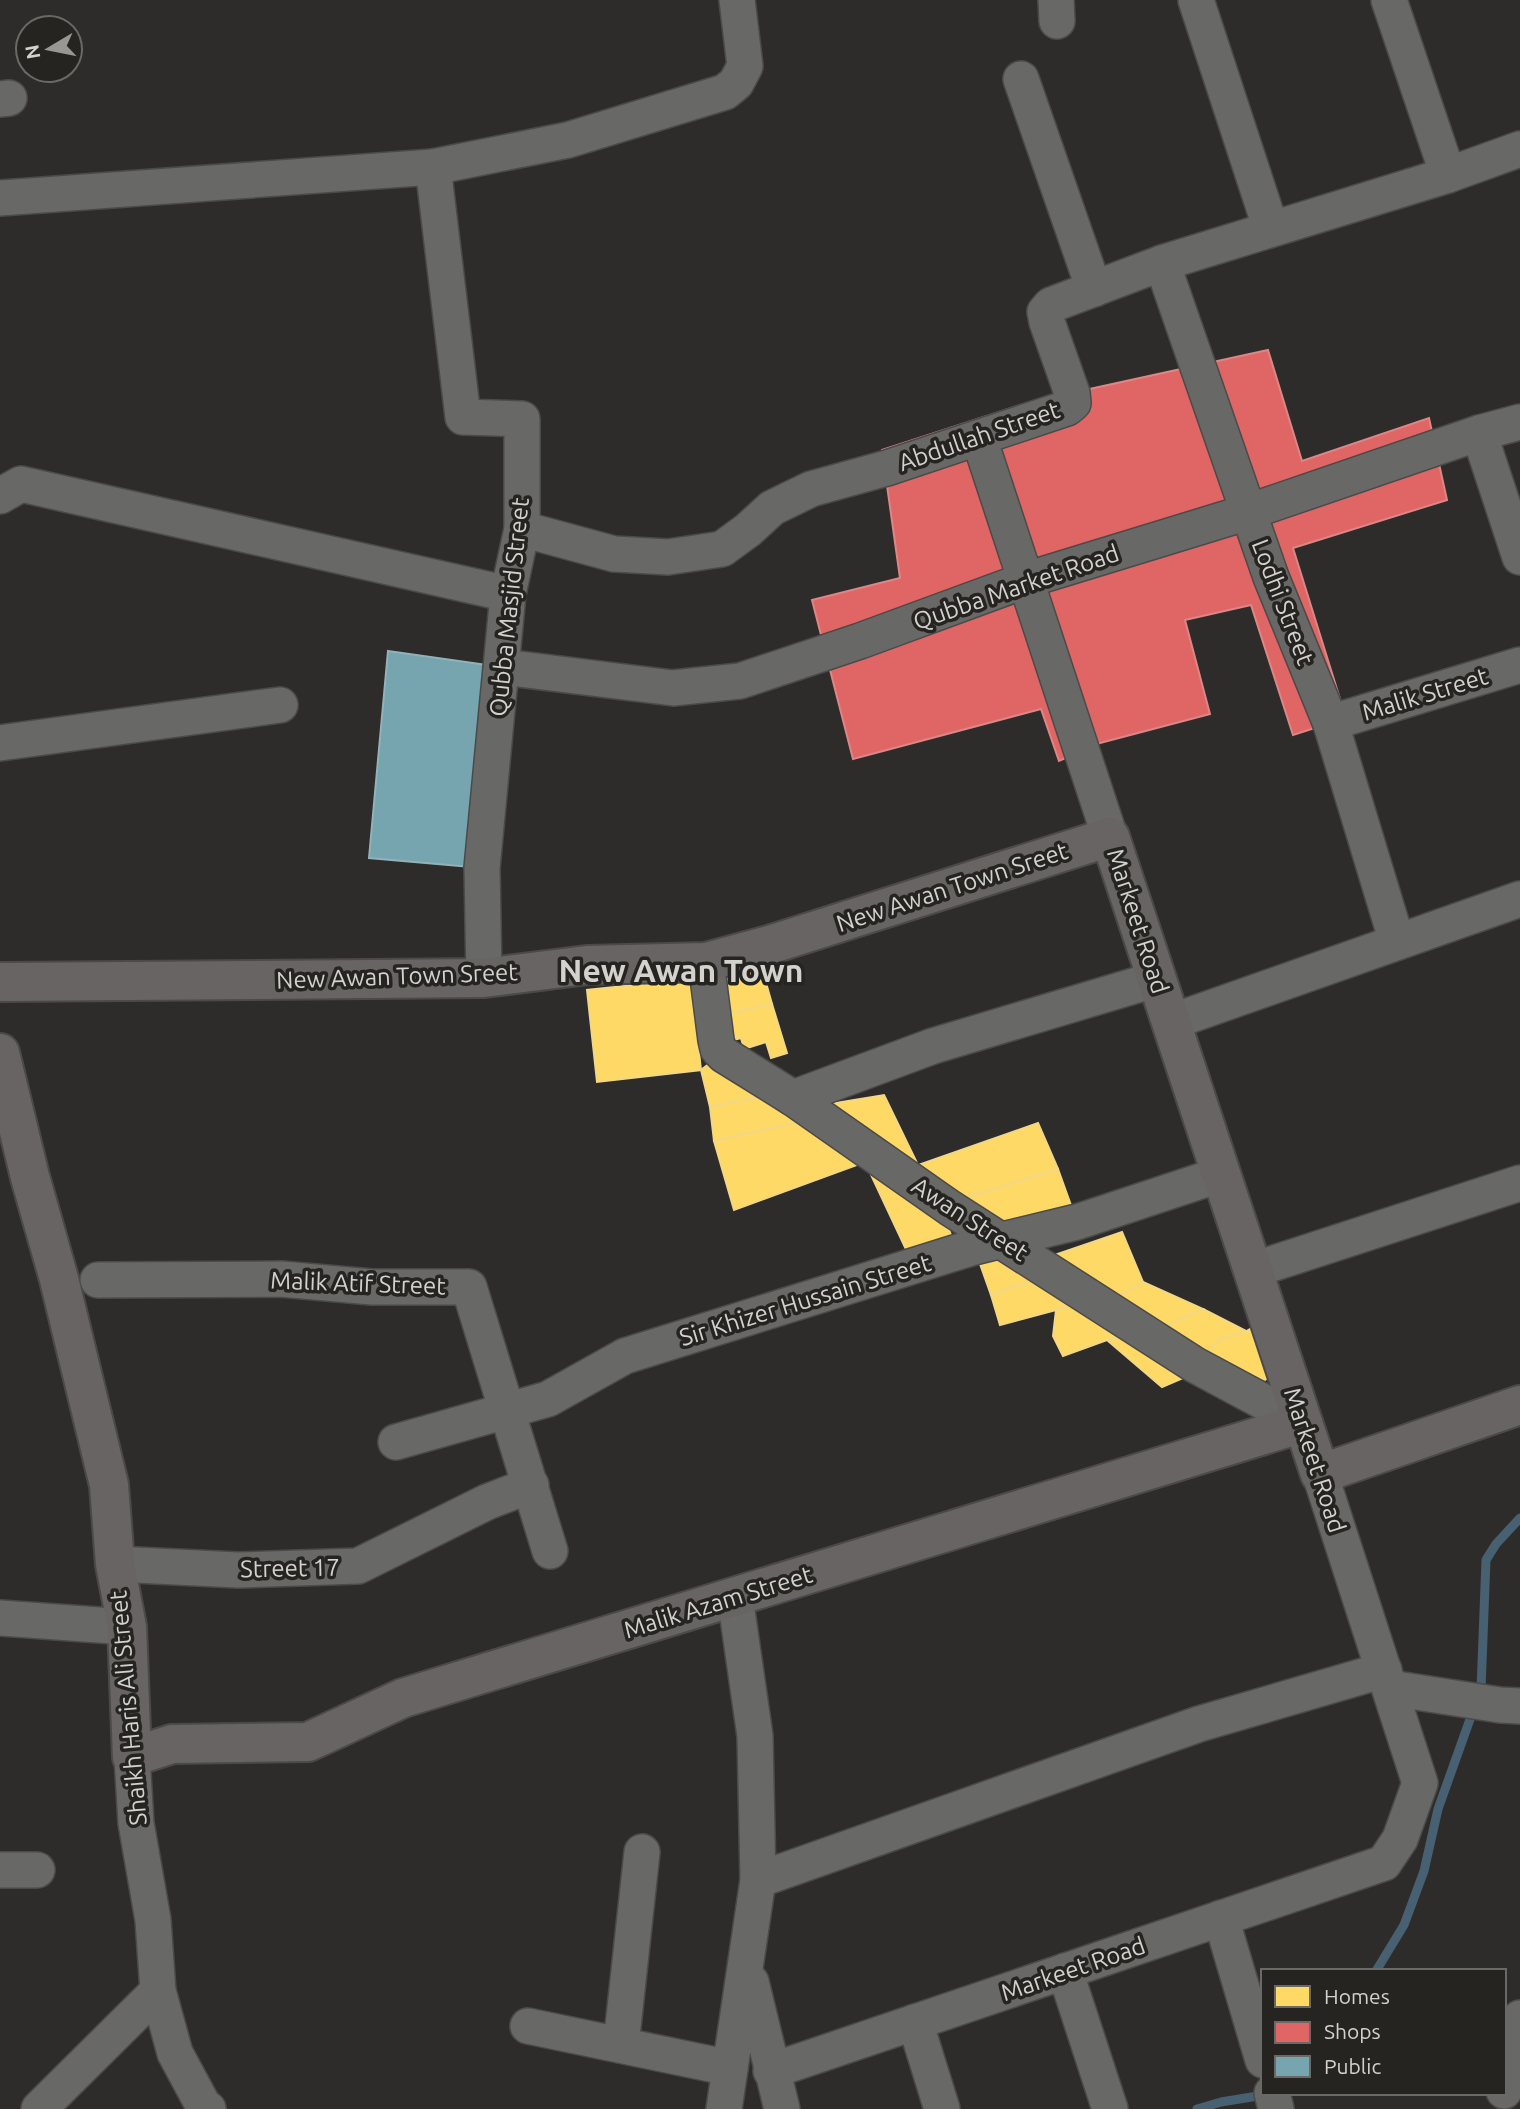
<svg xmlns="http://www.w3.org/2000/svg" width="1520" height="2109" viewBox="0 0 1520 2109" font-family="Ubuntu,sans-serif">
<style>
.homes{fill:#ffd966;stroke:#f2d786;stroke-width:2}
.shops{fill:#e06666;stroke:#dc8686;stroke-width:2}
.public{fill:#76a5af;stroke:#92b2b9;stroke-width:2}
.lines{fill:none;stroke-linecap:round;stroke-linejoin:round}
.stream{stroke:#476072;stroke-width:9}
.street-casing{stroke:#4b4a48;stroke-width:38}
.secondary-casing{stroke:#4b4a48;stroke-width:42}
.street{stroke:#686866;stroke-width:35}
.secondary{stroke:#686463;stroke-width:38}
.labels{text-anchor:middle;dominant-baseline:central;stroke-width:7;stroke-linejoin:round;paint-order:stroke}
.street-label{font-size:24px;fill:#d2d1cf;stroke:#252420}
.district-label{font-size:32px;font-weight:bold;fill:#d4d2cd;stroke:#252420}
</style>
<rect width="100%" height="100%" fill="#2e2c2a"/>
<g class="homes">
<path d="M759 958 772 1004 727 1014 722 967Z"/>
<path d="M691 979 701 1070 597 1082 587 990Z"/>
<path d="M772 1004 787 1053 771 1058 766 1042 744 1049 741 1038 730 1041 727 1014Z"/>
<path d="M714 1060 760 1097 710 1107 701 1070Z"/>
<path d="M884 1095 918 1165 823 1105Z"/>
<path d="M760 1097 805 1121 714 1141 710 1107Z"/>
<path d="M805 1121 865 1162 734 1210 714 1141Z"/>
<path d="M1038 1123 1058 1169 962 1199 918 1165Z"/>
<path d="M865 1162 940 1207 953 1240 910 1258Z"/>
<path d="M1058 1169 1073 1211 1004 1236 962 1199Z"/>
<path d="M1122 1232 1143 1282 1109 1303 1037 1261Z"/>
<path d="M974 1247 1054 1273 991 1295Z"/>
<path d="M1054 1273 1091 1297 1056 1310 1000 1325 991 1295Z"/>
<path d="M1143 1282 1203 1309 1151 1333 1109 1303Z"/>
<path d="M1091 1297 1144 1332 1107 1340 1063 1356 1053 1336 1056 1310Z"/>
<path d="M1203 1309 1248 1332 1220 1339 1197 1363 1151 1333Z"/>
<path d="M1263 1321 1277 1371 1265 1380 1197 1363 1220 1339 1245 1332Z"/>
<path d="M1144 1332 1197 1372 1162 1387 1107 1340Z"/>
</g>
<path class="shops" d="M1268 350 1302 461 1429 418 1447 500 1293 548 1346 718 1293 735 1251 605 1185 620 1210 714 1100 743 1059 761 1041 709 853 759 812 600 900 578 882 450 1030 402Z"/>
<path class="public" d="M388 651 502 667 482 868 369 858Z"/>
<g class="lines">
<g class="stream">
<path d="M1479 1695 1481 1689 1486 1560 1496 1544 1520 1518"/>
<path d="M1376 1971 1404 1925 1424 1871 1438 1809 1474 1708"/>
<path d="M1197 2109 1221 2102 1264 2095"/>
</g>
<g class="street-casing">
<g id="street">
<path d="M1056 0 1057 21"/>
<path d="M1196 0 1271 229"/>
<path d="M1389 0 1448 175"/>
<path d="M1021 79 1094 289"/>
<path d="M0 99 9 98"/>
<path d="M433 167 463 417 522 419V529L508 594 482 868 484 978"/>
<path d="M0 198 433 167 568 140 725 92 736 83 745 66 737 0"/>
<path d="M1162 263 1271 577 1331 724 1397 942"/>
<path d="M1479 433 1520 557"/>
<path d="M979 438 1110 837"/>
<path d="M0 496 21 484 508 594"/>
<path d="M522 529 614 554 668 557 722 549 748 530 772 508 811 489 887 468 1067 408 1073 403 1072 393 1047 322 1045 312 1051 305 1162 263 1448 175 1520 149"/>
<path d="M502 667 673 688 740 681 860 641 1026 580 1248 512 1479 433 1520 422"/>
<path d="M1331 724 1346 718 1520 665"/>
<path d="M0 743 280 705"/>
<path d="M706 962 716 1040 718 1049 724 1055 793 1098 950 1208 1195 1365 1303 1423"/>
<path d="M1171 1022 1520 899"/>
<path d="M793 1098 933 1046 1157 979"/>
<path d="M1253 1270 1520 1183"/>
<path d="M98 1280 281 1279 372 1287H469L550 1551"/>
<path d="M396 1442 548 1399 625 1356 974 1247 1077 1222 1222 1174"/>
<path d="M115 1564 238 1570 358 1566 487 1502 531 1485"/>
<path d="M0 1618 127 1627"/>
<path d="M1390 1688 1500 1705 1520 1706"/>
<path d="M132 1757 136 1823 153 1920 158 1991 175 2053 203 2105 208 2109"/>
<path d="M0 1870H37"/>
<path d="M758 1880 1199 1724 1384 1670"/>
<path d="M1221 1918 1263 2060"/>
<path d="M1065 1971 1110 2109"/>
<path d="M751 1982 782 2109"/>
<path d="M915 2022 942 2109"/>
<path d="M528 2026 730 2068"/>
<path d="M621 2045 642 1852"/>
<path d="M771 2071 1384 1863 1400 1839 1420 1783 1320 1474"/>
<path d="M1504 2091 1520 2018"/>
<path d="M1272 2093 1276 2109"/>
<path d="M39 2109 158 1991"/>
<path d="M724 2109 758 1880 755 1736 735 1597"/>
</g>
</g>
<g class="secondary-casing">
<g id="secondary">
<path d="M0 982 484 978 587 965 706 962 769 945 1110 837 1320 1474 1520 1405"/>
<path d="M0 1053 30 1177 59 1279 109 1485 115 1564 127 1627 132 1757 172 1744 308 1742 403 1698 1303 1423"/>
</g>
</g>
<use href="#street" class="street"/>
<use href="#secondary" class="secondary"/>
</g>
<g class="labels">
<g class="street-label">
<text transform="translate(979 436) rotate(-19)">Abdullah Street</text>
<text transform="translate(1016 587) rotate(-19)">Qubba Market Road</text>
<text transform="translate(1283 602) rotate(69)">Lodhi Street</text>
<text transform="translate(509 607) rotate(-84)">Qubba Masjid Street</text>
<text transform="translate(1425 694) rotate(-17)">Malik Street</text>
<text transform="translate(952 887) rotate(-18)">New Awan Town Sreet</text>
<text transform="translate(1138 921) rotate(72)">Markeet Road</text>
<text transform="translate(397 976) rotate(-2)">New Awan Town Sreet</text>
<text transform="translate(970 1219) rotate(33)">Awan Street</text>
<text transform="translate(358 1283) rotate(2)">Malik Atif Street</text>
<text transform="translate(805 1300) rotate(-17)">Sir Khizer Hussain Street</text>
<text transform="translate(1315 1460) rotate(72)">Markeet Road</text>
<text transform="translate(290 1568) rotate(-1)">Street 17</text>
<text transform="translate(718 1602) rotate(-17)">Malik Azam Street</text>
<text transform="translate(128 1708) rotate(-95)">Shaikh Haris Ali Street</text>
<text transform="translate(1073 1969) rotate(-19)">Markeet Road</text>
</g>
<g class="district-label">
<text x="681" y="970">New Awan Town</text>
</g>
</g>
<rect x="1261" y="1969" width="245" height="126" fill="#252420" stroke="#6a6966" stroke-width="2"/>
<rect x="1275" y="1986" width="35" height="21" fill="#ffd966" stroke="#6a6966" stroke-width="2"/>
<text x="1324" y="2004" font-size="21" fill="#d2d1cf">Homes</text>
<rect x="1275" y="2022" width="35" height="21" fill="#e06666" stroke="#6a6966" stroke-width="2"/>
<text x="1324" y="2039" font-size="21" fill="#d2d1cf">Shops</text>
<rect x="1275" y="2056" width="35" height="21" fill="#76a5af" stroke="#6a6966" stroke-width="2"/>
<text x="1324" y="2074" font-size="21" fill="#d2d1cf">Public</text>
<g transform="translate(49 49) rotate(260)"><circle r="33" fill="#252420" stroke="#6a6966" stroke-width="2"/>
<path d="M0-5L12 26L0 18L-12 26Z" fill="#999795"/>
<text y="-10" font-size="19" font-weight="bold" text-anchor="middle" fill="#d2d1cf">N</text>
</g>
</svg>
